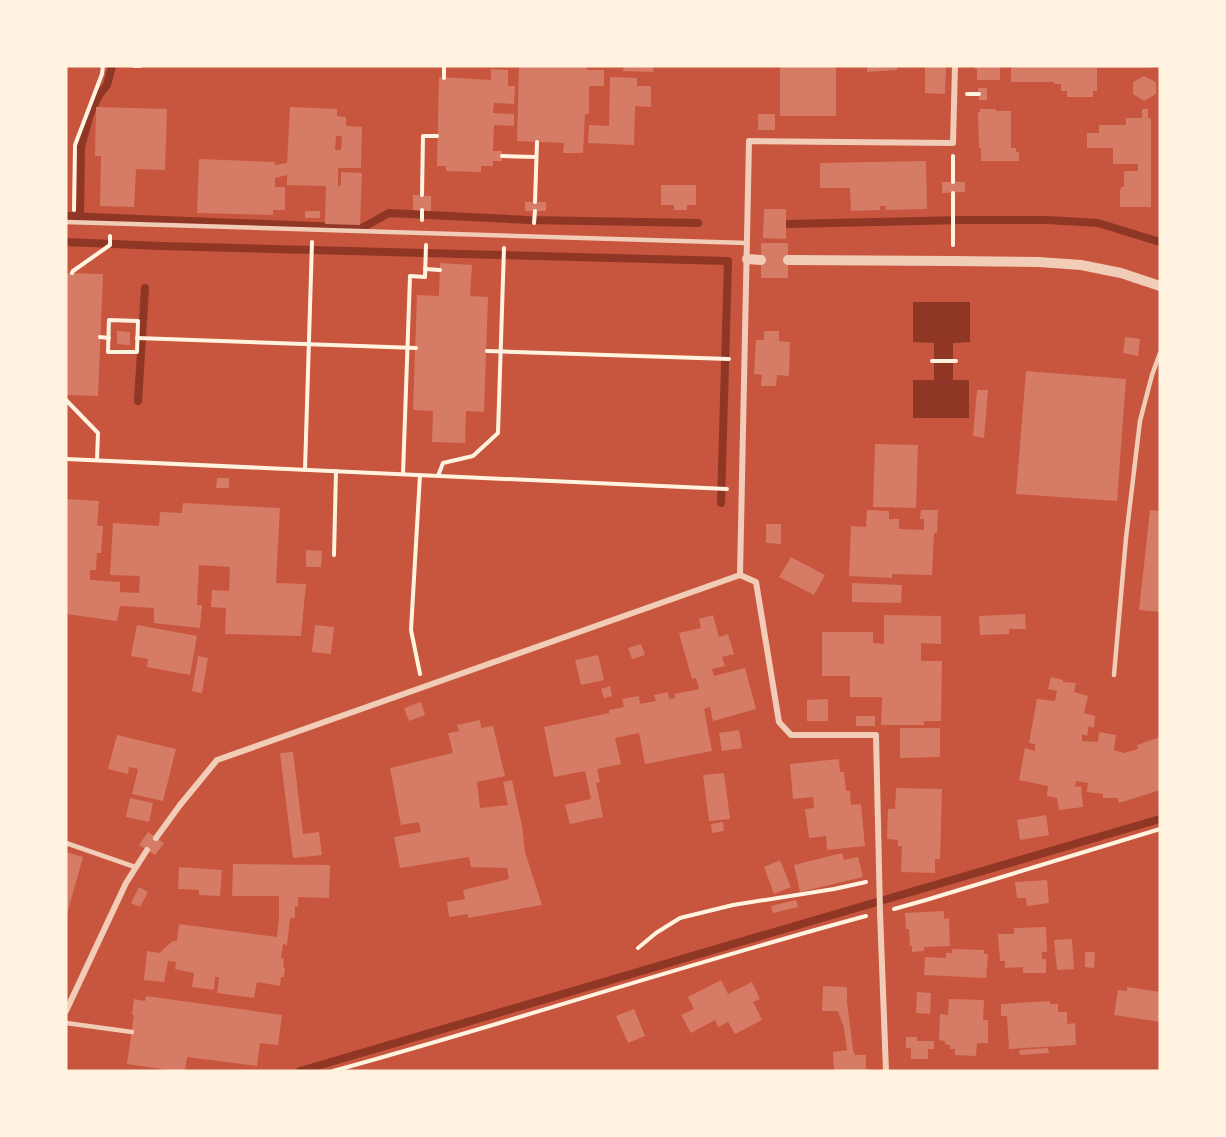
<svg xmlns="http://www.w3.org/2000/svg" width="1226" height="1137" viewBox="0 0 1226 1137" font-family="Signika,sans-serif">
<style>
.water{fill:#8f3625}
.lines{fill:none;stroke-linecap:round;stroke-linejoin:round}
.stream{stroke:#8f3625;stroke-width:8}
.building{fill:#d67c66;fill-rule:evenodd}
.path{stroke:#fff3e0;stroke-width:4}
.service{stroke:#f1ccb7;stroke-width:4.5}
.minor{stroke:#f1ccb7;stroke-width:6}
.tertiary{stroke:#f1ccb7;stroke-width:10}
</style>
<rect width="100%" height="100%" fill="#c8553d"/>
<path class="water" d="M913 302H970V342L953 343V380H969V418H913V380H934V343L913 342Z"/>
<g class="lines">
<g class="stream">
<path d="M66 216 362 228 389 213 529 220 698 223"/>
<path d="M80 217 81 147 90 114 99 95 107 85 112 66"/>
<path d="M788 224 963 220H1047L1098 223 1160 242"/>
<path d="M66 242 160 246 728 261 721 503"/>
<path d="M138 401 145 288"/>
<path d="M300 1071 1160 819"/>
</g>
</g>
<g class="building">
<path d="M519 66H587V70H604V86H589V114H585L583 153H563L564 143 517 141Z"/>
<path d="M624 66H654L653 72 623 71Z"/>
<rect x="780" y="66" width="56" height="50"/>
<path d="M867 66H897V70L867 72Z"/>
<path d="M925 66H946L945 94 925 93Z"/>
<path d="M975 66H1000V80H977V69H975Z"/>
<path d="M1011 66H1150V68H1097V91H1093V97H1067V91H1061V84H1054V82H1011Z"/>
<path d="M491 69 508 70V86H515L514 104 494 103 493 113 514 114V126L494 125 493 151H502V161H493V166H481V172L446 171V166H437L439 77 491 80Z"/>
<path d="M1144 76 1156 82V94L1144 101 1133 94V82Z"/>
<path d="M610 77 637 78V86H651V107L635 106 634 145 588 143 589 125 609 126Z"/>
<path d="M978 88H987V100H979Z"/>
<path d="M96 107 167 109 165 170 136 169 134 207 100 206 101 156H95Z"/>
<path d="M290 107 337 109V116L346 117V126L362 127 361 168H338V186H341V172L362 173 360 225 325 224 326 186 287 185V175L275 178V187H285V210H273V215L197 213 199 159 275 162V165L287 163ZM336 136H342L341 150H335Z"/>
<path d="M980 109H996V111H1011V148H1016V152H1019V161H981V148H979L978 112H980Z"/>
<path d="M1142 109H1148V118H1151V207H1120V191L1121 187H1124V171H1138V164H1113V148H1087V133H1099V125H1126V118H1142Z"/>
<rect x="758" y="114" width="17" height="16"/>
<path d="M926 161 927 209 886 210V206H880V210L851 211 850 188H820V163Z"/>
<path d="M942 182H965V192L942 193Z"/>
<path d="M661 185H696V205H687V210H674V205H661Z"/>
<path d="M413 195 431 196V211L413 210Z"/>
<rect x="525" y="202" width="21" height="9"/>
<path d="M764 209H786V239L763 238Z"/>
<rect x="305" y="211" width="15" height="7"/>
<rect x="761" y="243" width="27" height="35"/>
<path d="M440 263 472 265 470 296 488 297 484 412 466 411 465 443 432 442 433 411 413 410 417 295 439 296Z"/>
<path d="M66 273 103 274 98 396 66 395Z"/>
<path d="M117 331 130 332V345L117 344Z"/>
<path d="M764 331H779V341L790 342 789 376 777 375 776 386H761L762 375 754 374 756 340H764Z"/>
<path d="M1125 337 1140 339 1138 356 1123 353Z"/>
<path d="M1026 371 1126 379 1117 501 1016 494Z"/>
<path d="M977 390H988L984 438 973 436Z"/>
<path d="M875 444 918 445 916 508 873 507Z"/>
<path d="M217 478H229V488H216Z"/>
<path d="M66 499 99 501 97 526H103L101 553H97L96 570H90V580L120 582V592L139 593 140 576 110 575 113 523 159 526 160 512 182 513 183 503 280 508 276 583 306 584 301 636 225 634 226 608 211 607 212 590 229 591 230 567 199 565 197 605H202L200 628 154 623V608L120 606 117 621 66 614Z"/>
<path d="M867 510 889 511V519H899V529L924 530V519H920L921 510H938L937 533H934L932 575 892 574V578L849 576 851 526 866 527Z"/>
<path d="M1150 510 1160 511V612L1139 610Z"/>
<path d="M766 524H781V544L766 543Z"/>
<path d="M306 550 322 551 321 567H306Z"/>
<path d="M791 557 825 575 814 595 779 577Z"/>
<path d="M852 583 902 585 901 603 852 602Z"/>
<path d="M1025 614 1026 629H1009V634L980 635 979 616Z"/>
<path d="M713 615 719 637 728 634 734 654 722 657 725 666 712 669 714 676 745 668 756 709 713 721 710 707 704 709 712 751 645 764 639 733 615 738 621 764 597 769 600 782 596 783 603 817 570 824 565 805 591 799 585 771 554 777 544 727 609 713V710L624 707 622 699 639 696 640 704 656 701 654 695 668 692 669 699 675 698V694L699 689 696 678 692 679 679 633 701 628 699 619Z"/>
<path d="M884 615 941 616V644L921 643V661H942L941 721H924V725H881L882 697H850V676H822V632H873V643L884 644Z"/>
<path d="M137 625 197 636 190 675 147 667 148 659 131 656Z"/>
<path d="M315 625 334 627 331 654 312 652Z"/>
<path d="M641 644 645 655 632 659 628 648Z"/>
<path d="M598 655 604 680 581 685 575 660Z"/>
<path d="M198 656 208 658 202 693 192 691Z"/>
<path d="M1051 677 1063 680V682L1076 683 1074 692 1088 696 1084 713 1095 716 1094 728 1089 726 1087 736 1082 734V741L1098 742 1099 732 1116 735 1114 750 1124 753 1138 749 1137 745 1160 737V790L1119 803 1118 798H1103V794L1087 792 1088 783 1076 781 1075 787 1081 786 1083 807 1059 810 1057 798 1047 796 1048 786 1019 780 1025 748 1035 751V744L1029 743 1037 699 1055 701 1057 691 1048 689Z"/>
<path d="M610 686 612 696 604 698 601 689Z"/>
<path d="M828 699V721H807V700Z"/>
<path d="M421 702 425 715 409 721 404 708Z"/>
<rect x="856" y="716" width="19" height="10"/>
<path d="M480 720 481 728 493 726 505 776 477 782 480 808 508 805 503 782 512 780 522 826 525 852 542 905 468 918V914L449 917 447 902 465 899 463 890 509 879 507 868 471 867 469 857 400 868 394 837 421 832 419 822 401 825 390 768 453 753 448 733 459 731 457 725Z"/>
<path d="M900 728H940V757L900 758Z"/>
<path d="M739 730 742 748 722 751 719 733Z"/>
<path d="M117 735 176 749 163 801 132 794 138 769 129 767 128 774 108 769Z"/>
<path d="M293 752 303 834 319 832 322 855 293 858 280 753Z"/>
<path d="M839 759 840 772H844L846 791H850L851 805 861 804 865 846 827 850 826 836 809 838 805 809 814 808 813 797 793 799 790 764Z"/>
<path d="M724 773 730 819 709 821 703 775Z"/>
<path d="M896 788 942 789 940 859H935V873L901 872 902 846H898V840L887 839 888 809H895Z"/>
<path d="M130 798 153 803 149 822 126 817Z"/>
<path d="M1046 815 1049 835 1020 840 1017 820Z"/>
<path d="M723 822 724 831 712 833 711 824Z"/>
<path d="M148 832 164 843 155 855 139 845Z"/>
<path d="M66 852 83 857 67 914H66Z"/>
<path d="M842 853 844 860 858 857 863 877 800 892 794 865Z"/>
<path d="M780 860 791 887 774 894 764 867Z"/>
<path d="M233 864 330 865 329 898 298 897V907L295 906V918H290L287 945 283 944 281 958 284 959 283 967 285 968 284 977H281L280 986 257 982 254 998 217 993 219 977H215L214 990 192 987 194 973 175 969 176 962 168 961 164 982 144 980 147 951 159 953 173 941H177L179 924 277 937 279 917V896H232Z"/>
<path d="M179 867 222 870 220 896 199 895V890L178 889Z"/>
<path d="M1047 880 1049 903 1027 906 1026 898H1017L1015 882Z"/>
<path d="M139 887 148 892 140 907 131 903Z"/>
<path d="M796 900 798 907 773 913 771 906Z"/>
<path d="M944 911V919L949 918 950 946 924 947V951L912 952V946H910L909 929H906L905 913Z"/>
<path d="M1046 927 1047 952H1042V959H1046V973H1023V967L1005 968V961H1000L998 934H1014V928Z"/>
<path d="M1072 939 1074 969 1057 970 1054 940Z"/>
<path d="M952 949 984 950V954H988L986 978 924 975 925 957 946 958V953H952Z"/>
<path d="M1085 952H1095L1094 968 1085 967Z"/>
<path d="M721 980 728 994 752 982 760 999 753 1002 762 1020 735 1034 728 1022 718 1027 715 1020 691 1033 681 1015 694 1009 688 997Z"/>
<path d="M823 986 847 987V1002L853 1050 855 1055H866V1069H870V1071H834L833 1052 847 1050 844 1028 838 1011H822Z"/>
<path d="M1127 987 1160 992V1022L1114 1015 1118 990 1127 991Z"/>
<path d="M917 992 931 993 930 1014 916 1013Z"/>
<path d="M146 996 282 1015 278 1045 260 1043 257 1066 187 1057 185 1071H175L127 1064 134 1015H132L134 999 145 1001Z"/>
<path d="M949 999 984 1000 983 1020H988V1043H977L976 1056 955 1055V1049H950V1045L945 1044V1041L939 1040 940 1014 948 1015Z"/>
<path d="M1050 1001V1004H1058V1012H1067V1024L1075 1023 1076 1045 1009 1049 1007 1016H1001V1004Z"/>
<path d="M634 1009 645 1036 628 1043 616 1016Z"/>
<path d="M906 1037H917V1041H934V1049H928V1059H911V1048H906Z"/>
<path d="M1048 1048 1049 1053 1020 1055 1019 1050Z"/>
</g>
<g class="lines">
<g class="path">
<path d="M134 66H140"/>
<path d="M444 78V66"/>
<path d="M967 94H979"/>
<path d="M502 156 536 157"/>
<path d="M953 156V182"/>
<path d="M953 193V245"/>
<path d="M422 195 423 136H437"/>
<path d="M535 202 537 142"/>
<path d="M74 210 75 145 102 74 103 66"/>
<path d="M422 220V210"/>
<path d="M534 223 535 211"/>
<path d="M425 269 440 270"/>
<path d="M72 273 73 271 110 245V236"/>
<path d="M109 320 138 321 137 352H108Z"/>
<path d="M100 337 109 338"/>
<path d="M137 338 416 348"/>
<path d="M487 351 729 359"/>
<path d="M932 361H956"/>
<path d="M66 400 98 433 97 460"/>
<path d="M66 459 727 489"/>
<path d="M305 470 312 242"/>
<path d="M403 474 410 276 425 277 426 245"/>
<path d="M420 475 411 630 420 674"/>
<path d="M438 476 443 463 473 456 498 433 504 248"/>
<path d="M334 555 336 471"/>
<path d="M894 909 926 900 1160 829"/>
<path d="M638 948 656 933 680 918 733 905 834 889 866 882"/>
<path d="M333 1071C511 1022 687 964 866 916"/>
</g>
<g class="service">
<path d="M66 222 747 243"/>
<path d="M1114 675 1126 538 1140 421 1152 375 1160 353"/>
<path d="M66 843 135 867"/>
<path d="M66 1023 132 1032"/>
</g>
<g class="minor">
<path d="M740 575 756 582 779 722 791 735H876L880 912 886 1071"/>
<path d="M156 838 180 805 217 760 740 575 749 141 953 143 955 66"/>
<path d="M66 1011 126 883 147 850"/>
</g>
<g class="tertiary">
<path d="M747 259 761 260"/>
<path d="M788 260 953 261 1039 262 1081 265 1121 273 1160 286"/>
</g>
</g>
<rect width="1226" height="1137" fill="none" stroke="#fff3e0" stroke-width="135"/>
</svg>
